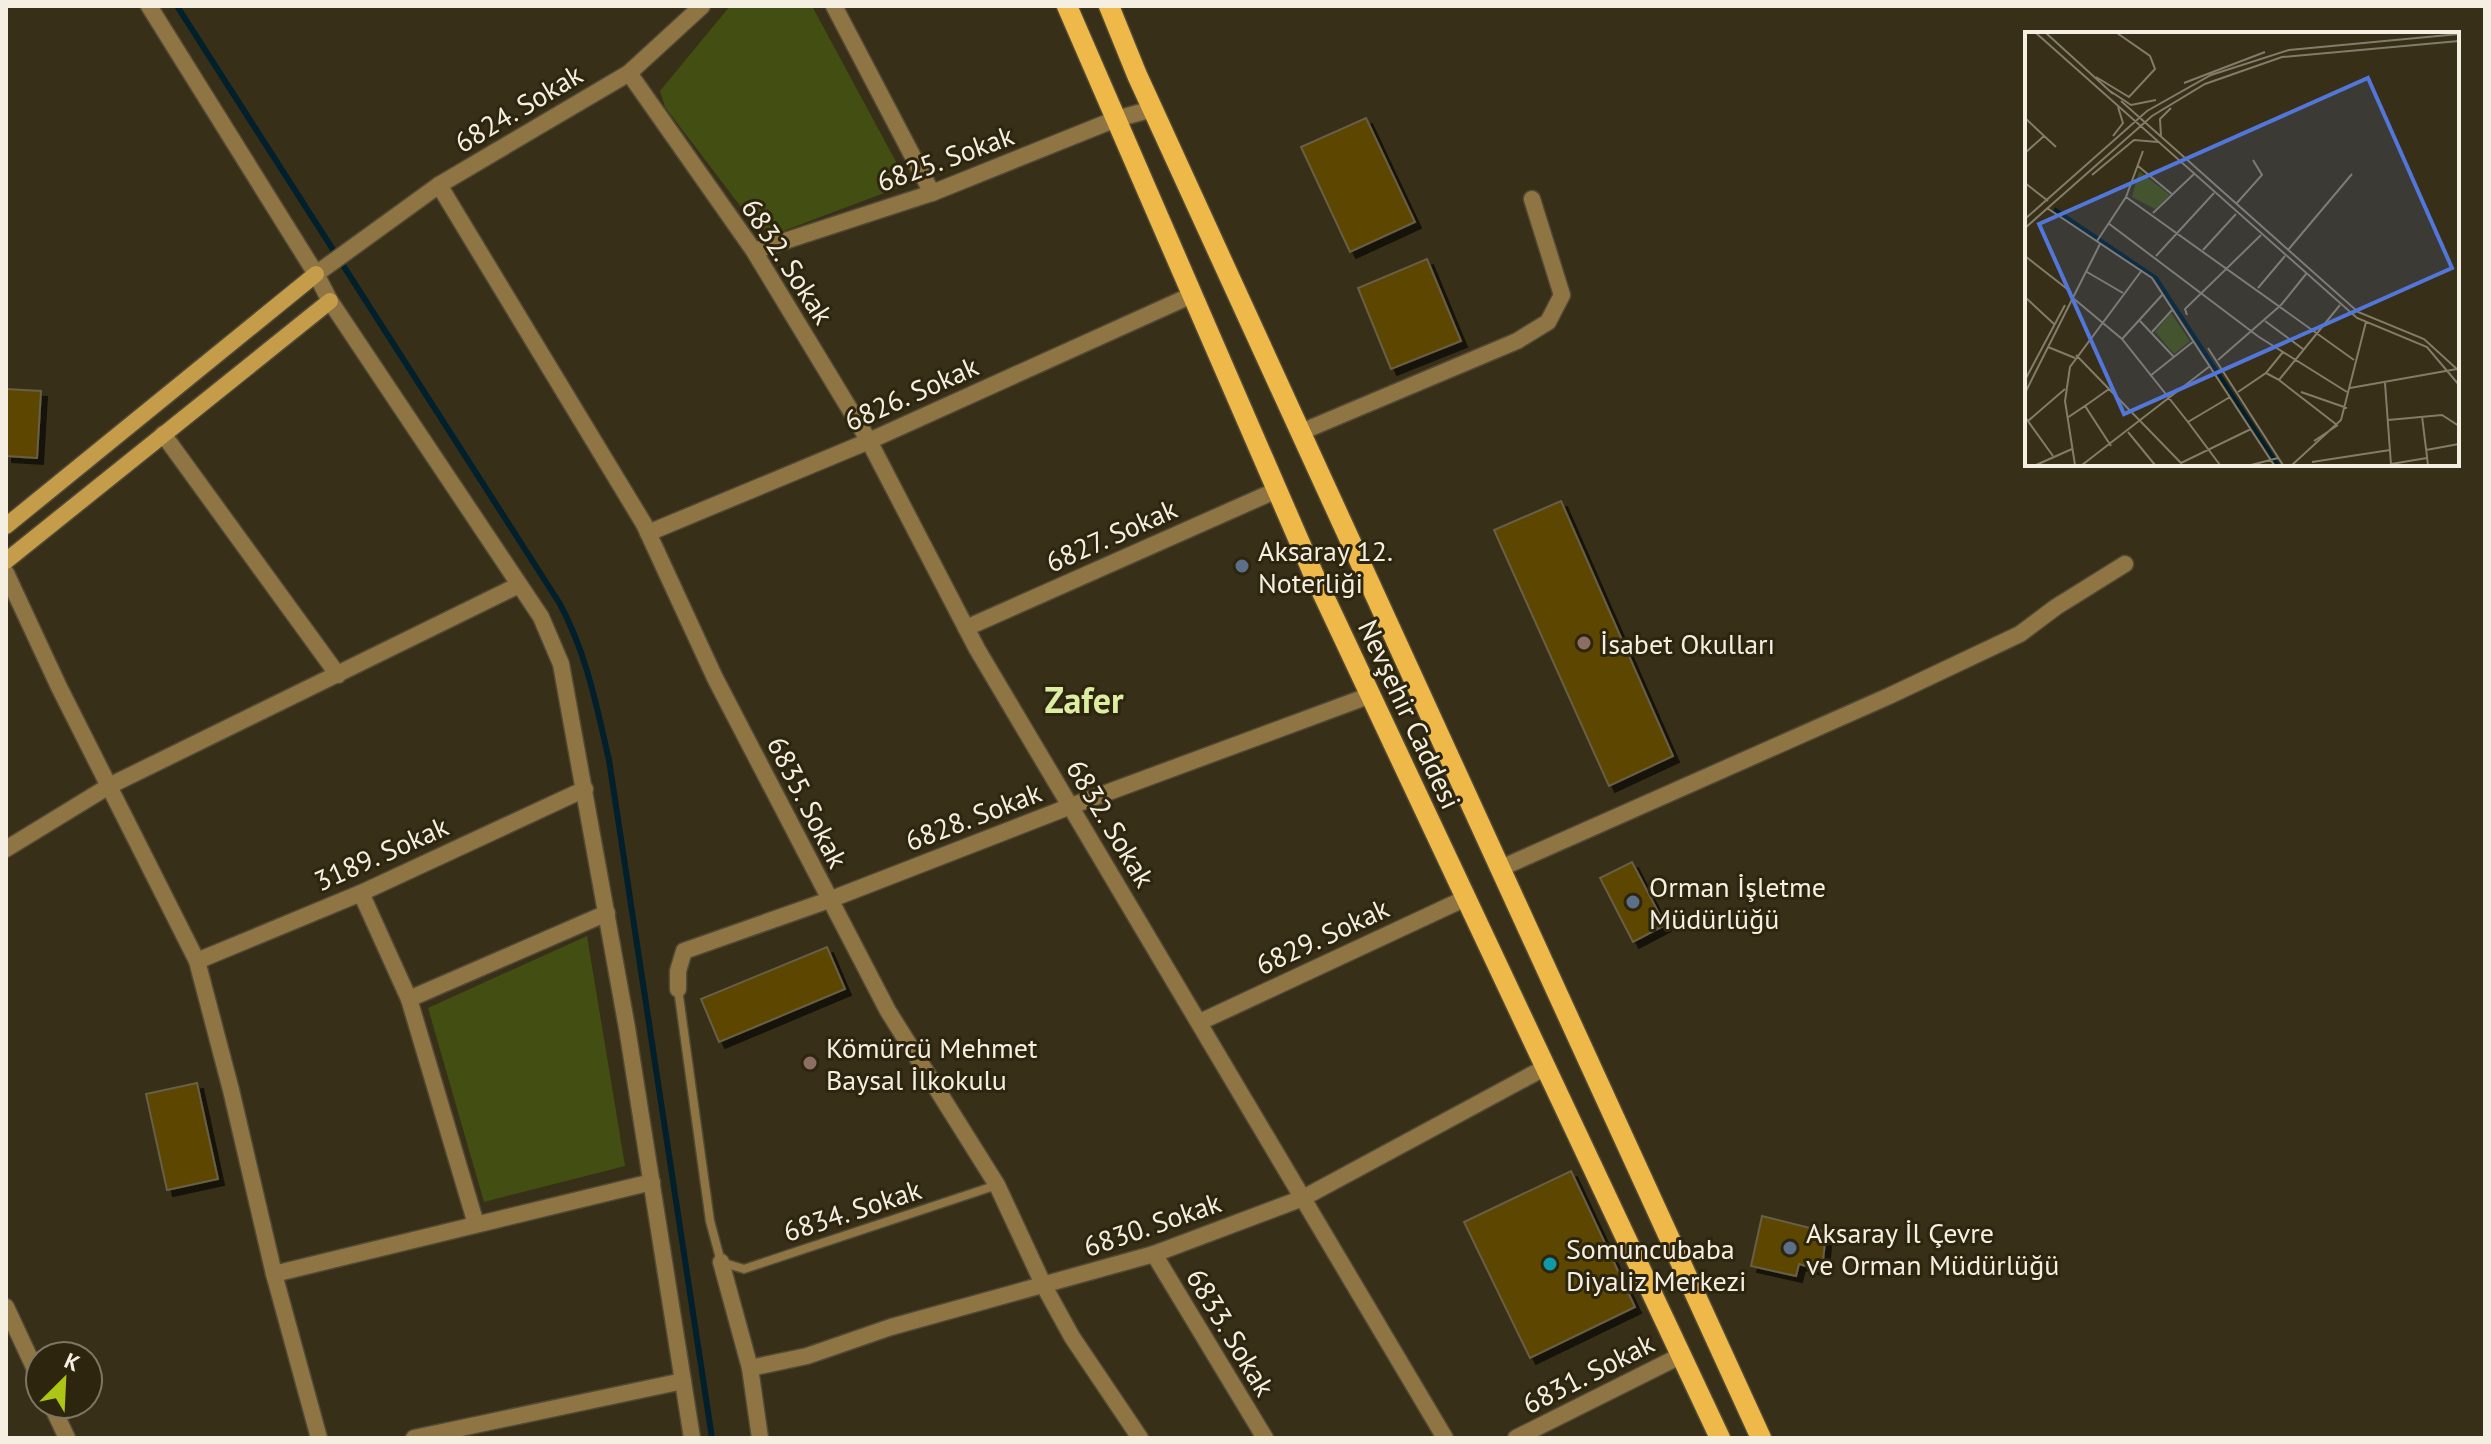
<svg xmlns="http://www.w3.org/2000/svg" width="2491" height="1444" viewBox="0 0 2491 1444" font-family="'PT Sans',sans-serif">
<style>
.green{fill:#424e12}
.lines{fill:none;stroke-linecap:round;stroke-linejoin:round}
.stream{stroke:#02202c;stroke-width:6}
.building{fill:#5d4700;stroke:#685e46;stroke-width:2;filter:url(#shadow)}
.service-casing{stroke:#524a35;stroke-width:11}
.minor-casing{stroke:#524a35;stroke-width:19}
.tertiary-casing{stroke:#524a35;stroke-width:19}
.secondary-casing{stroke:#524a35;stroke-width:19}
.primary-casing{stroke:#524a35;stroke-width:23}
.service{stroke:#8f7544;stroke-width:8}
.minor{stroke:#8f7544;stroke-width:16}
.tertiary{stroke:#8f7544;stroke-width:16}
.secondary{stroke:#c59c49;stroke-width:16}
.primary{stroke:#efb949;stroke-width:20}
.service-dot{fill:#5c6f8a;stroke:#2e250f;stroke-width:3}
.education-dot{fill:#8d6e63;stroke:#2e250f;stroke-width:3}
.culture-dot{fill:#0f9aa8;stroke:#2e250f;stroke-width:3}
.labels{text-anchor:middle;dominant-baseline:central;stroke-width:6;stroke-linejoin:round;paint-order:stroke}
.street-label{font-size:28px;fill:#f4efe1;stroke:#2e250f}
.poi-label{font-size:28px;fill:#f4efe1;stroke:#2e250f;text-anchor:start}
.district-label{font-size:36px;font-weight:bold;fill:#dceea2;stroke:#2e250f}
.inset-river{fill:none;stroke:#02202c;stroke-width:4}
.inset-road{fill:none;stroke:#837c69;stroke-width:2}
.view{fill:#5376da;fill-opacity:0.15;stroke:#5376da;stroke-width:4}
.inset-edge{fill:none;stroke:#f4efe1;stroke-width:4}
</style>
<defs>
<filter id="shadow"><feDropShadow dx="6" dy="6" stdDeviation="0" flood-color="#0009"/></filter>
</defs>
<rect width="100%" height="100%" fill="#382f19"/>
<g class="green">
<path d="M730 6H812L908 184 778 233 757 228 665 107 660 91Z"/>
<path d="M587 936 625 1166 484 1202 428 1008Z"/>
</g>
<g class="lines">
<path class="stream" d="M177 6 560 604C587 655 596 704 609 760L712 1438"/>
</g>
<g class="building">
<path d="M1366 118 1415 222 1350 252 1301 147Z"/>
<path d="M1427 259 1461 341 1391 369 1358 288Z"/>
<path d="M6 389 41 391 37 458 6 456Z"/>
<path d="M1561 501 1673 756 1609 786 1494 530Z"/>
<path d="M1632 862 1665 925 1633 942 1600 878Z"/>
<path d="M827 947 845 989 719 1042 701 999Z"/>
<path d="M197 1083 218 1179 167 1190 146 1094Z"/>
<path d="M1571 1171 1635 1307 1530 1358 1464 1222Z"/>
<path d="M1762 1216 1826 1232 1822 1271 1799 1264 1796 1276 1751 1266Z"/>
</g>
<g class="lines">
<g class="service-casing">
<path id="service" d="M678 989 710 1221 721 1262 744 1269 997 1185"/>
</g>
<g class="minor-casing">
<g id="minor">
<path d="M834 6 932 193"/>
<path d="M629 73 754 251 869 441 977 649 1445 1438"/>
<path d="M439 185 644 524 715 678 888 1011 997 1185 1044 1286 1072 1337 1140 1438"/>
<path d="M754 251 932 193 1116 119 1153 109"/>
<path d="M316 274 439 185 629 73 702 6"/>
<path d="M1301 432 1517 341 1548 322 1562 295 1532 199"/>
<path d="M163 434 338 675"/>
<path d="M648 533 869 441 1192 295"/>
<path d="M6 573 59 687 197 961 231 1090 274 1274 319 1438"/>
<path d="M966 628 1277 490"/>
<path d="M6 849 109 786 519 585"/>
<path d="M1501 868 1889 696 2020 634 2056 607 2125 564"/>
<path d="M361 893 409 999 476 1224"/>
<path d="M197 961 361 893 585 789"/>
<path d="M678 989V971L684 951 829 900 1071 806 1371 695"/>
<path d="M409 999 607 913"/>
<path d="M1200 1022 1466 898"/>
<path d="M1154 1254 1265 1438"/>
<path d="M721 1262 750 1368 760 1438"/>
<path d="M274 1274 652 1182"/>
<path d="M6 1307 40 1380"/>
<path d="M750 1368 807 1356 891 1327 1154 1254 1303 1198 1546 1067"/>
<path d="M51 1404 67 1438"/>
<path d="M414 1438 683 1381"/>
<path d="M1516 1438 1682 1355"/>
</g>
</g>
<g class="tertiary-casing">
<path id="tertiary" d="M149 6 316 274 330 301 541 617 561 664 627 1028 692 1438"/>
</g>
<g class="secondary-casing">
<g id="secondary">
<path d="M6 526 316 274"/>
<path d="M6 561 330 301"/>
</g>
</g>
<g class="primary-casing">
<g id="primary">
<path d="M1067 6 1313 573 1720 1438"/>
<path d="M1109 6 1137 75 1761 1438"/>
</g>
</g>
<use href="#service" class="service"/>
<use href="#minor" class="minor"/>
<use href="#tertiary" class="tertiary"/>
<use href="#secondary" class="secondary"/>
<use href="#primary" class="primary"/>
</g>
<g class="service-dot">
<circle cx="1242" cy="566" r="8"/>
<circle cx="1633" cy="902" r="8"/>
<circle cx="1790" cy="1248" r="8"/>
</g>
<g class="education-dot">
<circle cx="1584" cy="643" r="8"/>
<circle cx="810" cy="1063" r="8"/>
</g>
<circle class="culture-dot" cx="1550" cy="1264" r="8"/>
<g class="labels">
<g class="street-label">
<text transform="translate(518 108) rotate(-31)">6824. Sokak</text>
<text transform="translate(945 158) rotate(-20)">6825. Sokak</text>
<text transform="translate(788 261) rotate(57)">6832. Sokak</text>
<text transform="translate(911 393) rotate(-24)">6826. Sokak</text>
<text transform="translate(1111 535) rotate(-24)">6827. Sokak</text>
<text transform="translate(1410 714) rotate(65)">Nevşehir Caddesi</text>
<text transform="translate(808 802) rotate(63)">6835. Sokak</text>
<text transform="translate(973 816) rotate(-21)">6828. Sokak</text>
<text transform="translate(1111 823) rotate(59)">6832. Sokak</text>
<text transform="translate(381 853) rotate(-24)">3189. Sokak</text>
<text transform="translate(1322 936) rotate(-25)">6829. Sokak</text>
<text transform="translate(852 1210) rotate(-18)">6834. Sokak</text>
<text transform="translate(1152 1224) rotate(-19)">6830. Sokak</text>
<text transform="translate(1231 1332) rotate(59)">6833. Sokak</text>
<text transform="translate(1588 1373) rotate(-27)">6831. Sokak</text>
</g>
<g class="poi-label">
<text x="1258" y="550">Aksaray 12.<tspan x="1258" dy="32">Noterliği</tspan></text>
<text x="1600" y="643">İsabet Okulları</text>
<text x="1649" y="886">Orman İşletme<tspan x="1649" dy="32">Müdürlüğü</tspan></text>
<text x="826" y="1047">Kömürcü Mehmet<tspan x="826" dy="32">Baysal İlkokulu</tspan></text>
<text x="1806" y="1232">Aksaray İl Çevre<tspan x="1806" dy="32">ve Orman Müdürlüğü</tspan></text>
<text x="1566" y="1248">Somuncubaba<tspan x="1566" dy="32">Diyaliz Merkezi</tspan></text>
</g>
<g class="district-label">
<text x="1084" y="699">Zafer</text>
</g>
</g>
<g transform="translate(2025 32)">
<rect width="434" height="434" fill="#382f19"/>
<path d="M114 139 145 163 130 177 107 165ZM146 281 165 309 149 322 130 300Z" fill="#424e12"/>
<path class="inset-river" d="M29 177 131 246 253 433"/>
<path class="inset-road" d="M11 1 332 286 402 315 434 353M21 1 88 62M71 45 104 65 130 37 125 24 92 1M159 51 240 20M85 59 106 73 131 68M96 69 333 280 399 307 434 339M0 86 31 115M88 104 98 91 93 75M136 104 135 87 146 76M0 121 19 104M113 134 148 163M67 143 109 108 133 110M0 151 23 169M101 165 329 328M211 172 237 143 228 128M22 176 127 246 249 433M128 181 170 141M0 187 122 79 186 43 264 18 434 2M83 191 234 305 322 360M0 196 127 84 180 52 257 25 434 9M72 209 101 165 118 119M178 218 211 182M263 218 327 142M0 224 46 260M131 224 189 161M62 240 98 261M233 256 260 224M0 265 29 292M48 266 97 307 163 390M162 283 160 277 236 203M115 289 149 325M240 289 278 317M127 300 148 277M97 307 138 262M23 315 50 326M183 316 258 433M51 323 156 431 226 397M193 328 256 273 281 242M241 341 258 320M125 344 169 309M0 348 40 273M254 348 312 393M360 351 366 433M325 356 432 337M213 360 241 341 254 348 315 273M276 360 322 376M0 361 75 212M60 374 84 357M397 384 403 433M0 385 28 424M42 386 60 374 86 414M363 388 417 383 434 394M3 389 40 357M103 400 130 433M289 409 313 393M401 418 434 412M287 430 365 418M366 432 402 426M11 433 47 417M50 433 40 369 45 335 117 238M57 433 185 334M195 433 163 390 205 365M226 433 253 426M267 433 316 388 341 290"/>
<path class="view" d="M343 46 427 236 99 382 14 192Z"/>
<rect width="434" height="434" class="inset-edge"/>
</g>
<rect width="2491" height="1444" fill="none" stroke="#f4efe1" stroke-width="16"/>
<g transform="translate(64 1380) rotate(24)"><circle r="38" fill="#2e250f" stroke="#7d7663" stroke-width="2"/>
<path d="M0-6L14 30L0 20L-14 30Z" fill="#abc614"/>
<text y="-12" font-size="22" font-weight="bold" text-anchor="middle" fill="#f4efe1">K</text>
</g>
</svg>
